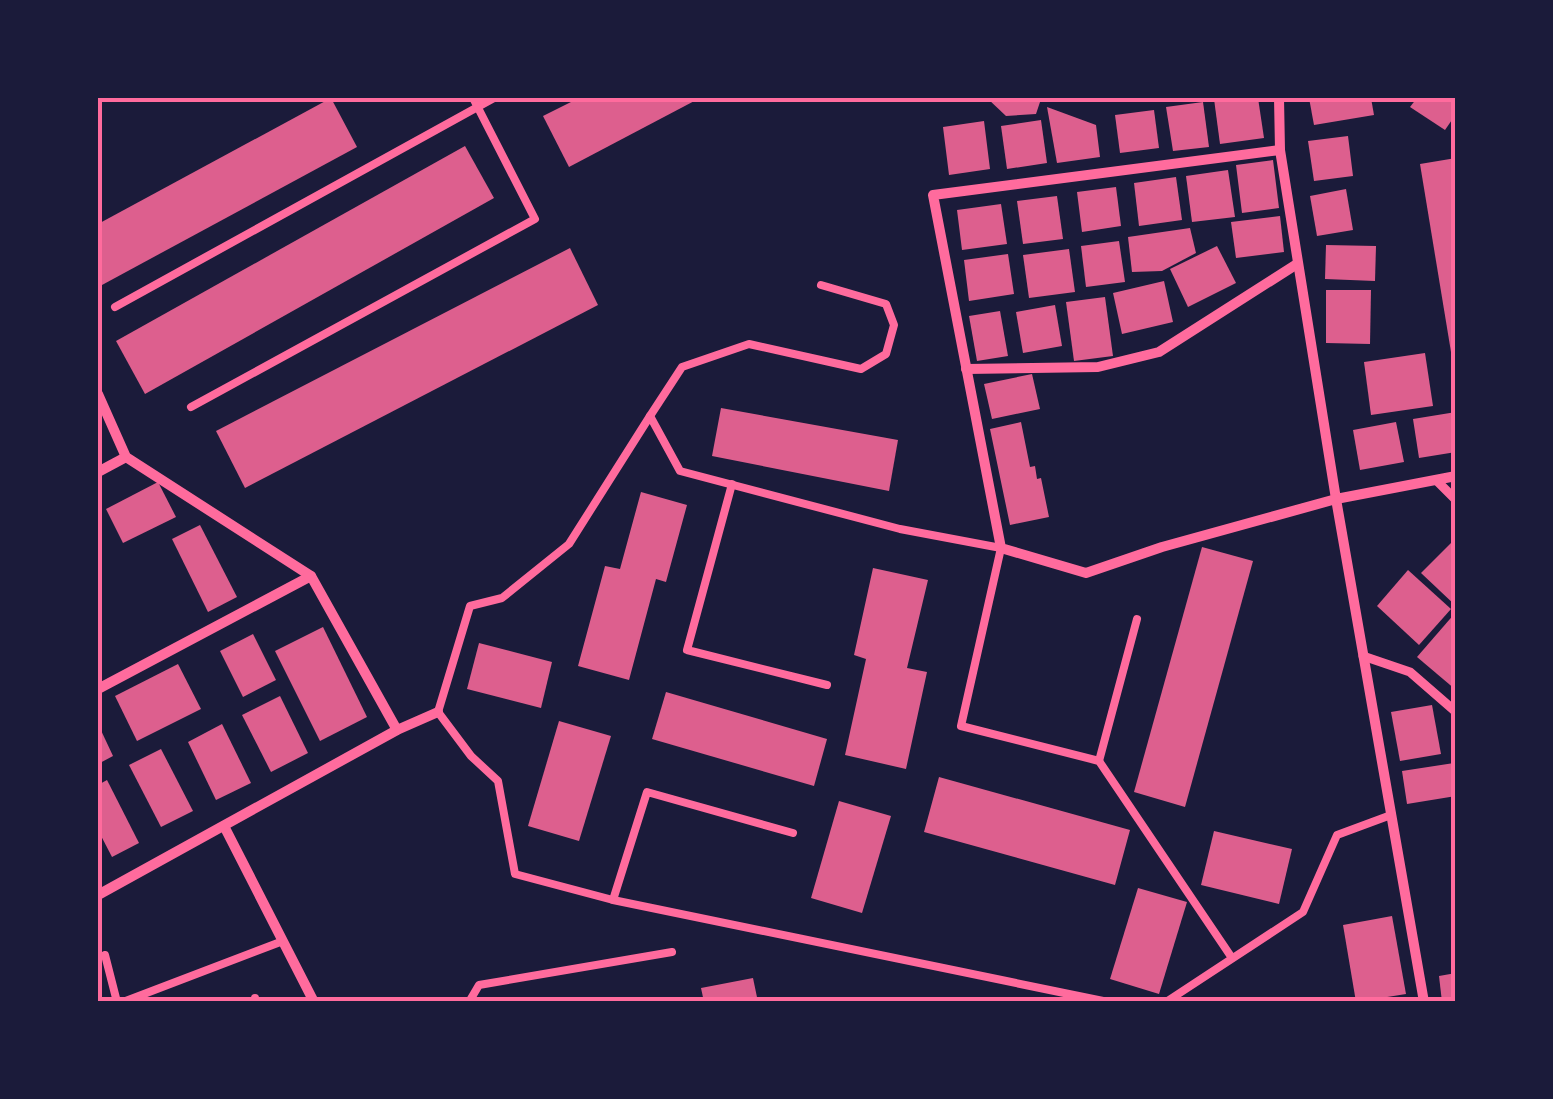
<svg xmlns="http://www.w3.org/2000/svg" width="1553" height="1099" viewBox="0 0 1553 1099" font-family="'Roboto Condensed',sans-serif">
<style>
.building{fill:#dd5f8e}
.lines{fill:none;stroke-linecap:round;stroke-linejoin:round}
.service{stroke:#ff6b9d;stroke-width:8}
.pedestrian{stroke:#ff6b9d;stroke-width:9}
.minor{stroke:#ff6b9d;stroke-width:10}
.neatline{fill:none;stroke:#ff6b9d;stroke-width:4}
</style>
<rect width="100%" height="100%" fill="#1b1b3a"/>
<g class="building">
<path d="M331 98 357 147 102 285 98 277V224Z"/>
<path d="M579 98H700L569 167 543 116Z"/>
<path d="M987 98H1038L1041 99 1036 114 1006 116Z"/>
<path d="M1226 98H1258L1264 138 1220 144 1214 99Z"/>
<path d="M1309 98H1371L1374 115 1314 125Z"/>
<path d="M1417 98H1456V114L1445 130 1410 107Z"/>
<path d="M1203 102 1209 147 1173 151 1166 107Z"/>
<path d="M1047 107 1096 125 1100 157 1057 163Z"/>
<path d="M1154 110 1159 148 1120 153 1115 115Z"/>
<path d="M1041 120 1047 163 1007 169 1001 126Z"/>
<path d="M984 121 990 169 949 175 943 127Z"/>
<path d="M1348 136 1353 176 1314 181 1308 141Z"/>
<path d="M465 146 494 198 145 394 116 341Z"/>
<path d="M1456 158V364H1453L1420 164Z"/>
<path d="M1273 160 1279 208 1242 213 1236 165Z"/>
<path d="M1228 170 1235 217 1192 222 1186 176Z"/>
<path d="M1176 177 1182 220 1139 226 1134 183Z"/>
<path d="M1116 187 1121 226 1082 232 1077 192Z"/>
<path d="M1346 189 1353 230 1317 236 1310 196Z"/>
<path d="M1057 196 1063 239 1023 244 1017 201Z"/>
<path d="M1001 204 1007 244 962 250 957 210Z"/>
<path d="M1280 216 1284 252 1236 258 1231 222Z"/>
<path d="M1190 228 1196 253 1162 271 1132 272 1128 237Z"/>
<path d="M1119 241 1125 282 1086 287 1081 246Z"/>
<path d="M1326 245 1376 246 1375 281 1325 279Z"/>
<path d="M1217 246 1236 283 1188 307 1170 269Z"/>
<path d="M570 248 598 305 245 488 216 431Z"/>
<path d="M1069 249 1075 292 1029 298 1023 255Z"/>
<path d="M1008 254 1014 294 969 301 964 260Z"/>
<path d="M1164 281 1173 322 1122 334 1113 293Z"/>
<path d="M1326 290H1371L1370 344 1326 343Z"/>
<path d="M1105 297 1113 356 1074 361 1066 302Z"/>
<path d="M1055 305 1062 346 1023 353 1016 312Z"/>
<path d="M1000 311 1008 356 977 361 969 316Z"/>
<path d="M1425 353 1433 406 1371 415 1364 362Z"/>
<path d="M1032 374 1040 409 992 419 984 384Z"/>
<path d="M721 408 898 440 889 491 712 456Z"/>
<path d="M1456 412V452L1419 458 1413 419Z"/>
<path d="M1021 422 1030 467 1035 466 1037 479 1041 478 1049 517 1010 525 990 429Z"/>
<path d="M1396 422 1404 462 1360 470 1353 430Z"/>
<path d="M158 482 176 517 123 543 106 509Z"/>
<path d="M641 492 687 505 666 582 656 579 629 680 578 666 605 566 620 569Z"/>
<path d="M200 525 237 597 208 612 172 539Z"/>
<path d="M1456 538V606L1421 573Z"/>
<path d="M1202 547 1253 561 1185 807 1134 792Z"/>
<path d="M873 568 928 580 907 668 927 672 906 769 845 755 866 659 854 655Z"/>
<path d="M1408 570 1451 609 1419 645 1377 606Z"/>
<path d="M1456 612V690L1417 657Z"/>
<path d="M323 627 367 717 320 741 275 651Z"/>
<path d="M253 634 276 680 243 697 220 651Z"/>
<path d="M479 643 552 662 541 708 467 689Z"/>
<path d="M178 664 201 709 137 741 115 696Z"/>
<path d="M666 692 827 739 814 786 652 739Z"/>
<path d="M280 696 308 753 271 772 242 715Z"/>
<path d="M1432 705 1441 754 1400 761 1391 712Z"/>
<path d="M559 721 611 736 579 841 528 826Z"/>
<path d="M98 724 113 756 98 764Z"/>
<path d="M222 724 251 783 216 800 188 742Z"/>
<path d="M161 749 193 811 161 827 129 765Z"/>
<path d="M1454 763 1456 796 1407 804 1402 771Z"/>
<path d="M939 777 1130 830 1115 885 924 832Z"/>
<path d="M107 780 139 843 112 857 98 830V785Z"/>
<path d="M839 801 891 816 862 913 811 898Z"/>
<path d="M1214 831 1292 849 1279 904 1201 885Z"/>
<path d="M1138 888 1187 902 1159 994 1110 979Z"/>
<path d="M1392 916 1406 994 1356 1002 1343 925Z"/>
<path d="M1456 973V1002H1442L1439 976Z"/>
<path d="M753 978 758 1002H704L701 988Z"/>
</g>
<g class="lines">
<g class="service">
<path d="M115 307 494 98"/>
<path d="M191 407 535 219 473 98"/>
<path d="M650 416 682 367 749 344 861 369 886 354 894 325 886 304 821 285"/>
<path d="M732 484 687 650 827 685"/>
<path d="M1099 761 1137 619"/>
<path d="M613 900 647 792 793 833"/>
<path d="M105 955 117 1002"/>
<path d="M255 998V1002"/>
<path d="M123 1002 283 941"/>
<path d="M469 1002 479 985 672 952"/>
<path d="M1108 1002 613 900 515 874 498 781 471 756 438 712 470 606 502 598 569 544 650 416 680 471 900 529 1001 548 961 726 1099 761 1232 958"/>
<path d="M1166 1002 1303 912 1337 835 1391 815"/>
</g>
<g class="pedestrian">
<path d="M1436 480 1456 500"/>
<path d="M1363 656 1410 672 1456 712"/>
</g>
<g class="minor">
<path d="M1279 98 1280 150 1336 499 1456 476"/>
<path d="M1280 150 933 195 1001 548 1086 573 1162 547 1336 499 1424 1002"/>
<path d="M966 369 1098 367 1159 352 1297 264"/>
<path d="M98 394 126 457 311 576 397 730"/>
<path d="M98 472 126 457"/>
<path d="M98 689 311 576"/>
<path d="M224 826 314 1002"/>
<path d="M98 895 397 730 438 712"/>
</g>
</g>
<rect width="1553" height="1099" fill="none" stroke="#1b1b3a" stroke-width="200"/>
<rect x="100" y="100" width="1353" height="899" class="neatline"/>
</svg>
